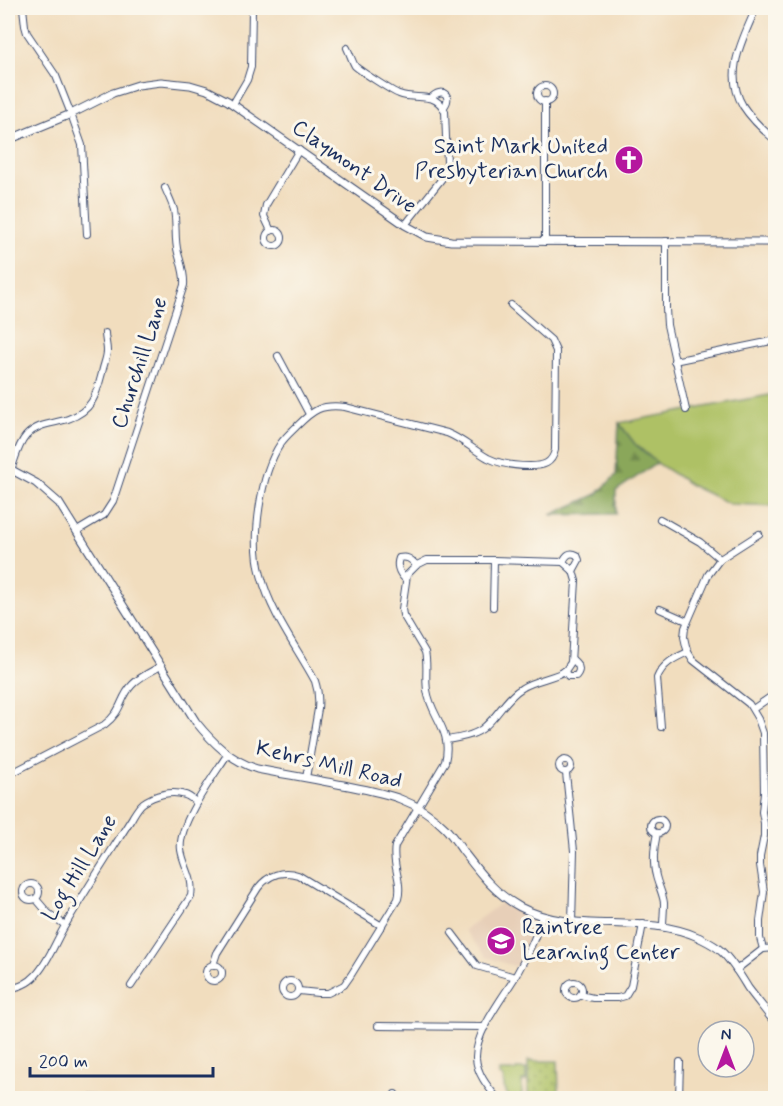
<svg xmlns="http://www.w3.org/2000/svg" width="783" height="1106" viewBox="0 0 783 1106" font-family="Mynerve,sans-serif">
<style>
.built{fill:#e7cfb8}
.grass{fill:#aec165;stroke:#647862;stroke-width:1.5}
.forest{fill:url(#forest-firs);stroke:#526b5c;stroke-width:1.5}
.park{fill:url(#park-dots);stroke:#647862;stroke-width:1.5}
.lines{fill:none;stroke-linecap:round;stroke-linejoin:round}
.minor-casing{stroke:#3b496c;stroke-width:8}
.tertiary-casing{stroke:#3b496c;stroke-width:9}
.minor{stroke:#fff;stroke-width:6}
.tertiary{stroke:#fff;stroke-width:7}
.labels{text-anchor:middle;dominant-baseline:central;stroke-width:6;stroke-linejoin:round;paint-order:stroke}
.poi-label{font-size:22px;fill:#1b2f5e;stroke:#fbf7ec;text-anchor:end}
.street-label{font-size:22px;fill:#1b2f5e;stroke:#fbf7ec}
</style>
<defs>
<pattern id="forest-firs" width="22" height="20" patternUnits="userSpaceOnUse" patternTransform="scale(1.5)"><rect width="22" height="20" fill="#8aa75a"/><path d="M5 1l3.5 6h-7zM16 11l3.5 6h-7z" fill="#70884e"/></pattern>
<pattern id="park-dots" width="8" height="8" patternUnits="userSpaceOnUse" patternTransform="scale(1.5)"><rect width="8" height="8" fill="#aec165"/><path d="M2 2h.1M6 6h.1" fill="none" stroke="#8d9d56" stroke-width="1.8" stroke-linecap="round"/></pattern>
</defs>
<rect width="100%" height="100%" fill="#fbf7ec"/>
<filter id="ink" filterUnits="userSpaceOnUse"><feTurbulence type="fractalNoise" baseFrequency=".0167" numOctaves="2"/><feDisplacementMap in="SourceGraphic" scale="12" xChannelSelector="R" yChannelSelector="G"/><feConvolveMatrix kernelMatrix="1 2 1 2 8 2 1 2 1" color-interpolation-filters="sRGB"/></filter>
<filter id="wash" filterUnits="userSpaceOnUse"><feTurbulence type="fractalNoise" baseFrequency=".008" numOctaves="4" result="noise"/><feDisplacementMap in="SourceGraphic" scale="24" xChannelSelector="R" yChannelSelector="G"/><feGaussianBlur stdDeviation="1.35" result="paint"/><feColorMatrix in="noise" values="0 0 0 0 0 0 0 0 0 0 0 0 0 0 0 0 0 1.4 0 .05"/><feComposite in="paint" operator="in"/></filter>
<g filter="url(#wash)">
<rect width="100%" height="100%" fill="#f1ddbe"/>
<path class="built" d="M502 902 531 918 534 921 524 953 516 967 486 957 464 930Z"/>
<g class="grass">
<path d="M775 394V506L730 504 694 487 657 463 635 444 619 423Z"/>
<path d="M516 1069H526V1081H522V1096H520V1098H509L504 1087 503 1078 499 1075V1071H515Z"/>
</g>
<path class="forest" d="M619 423 635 444 657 463 616 491V514L551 515 597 494 616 475Z"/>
<path class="park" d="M528 1061H558L559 1095H528Z"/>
</g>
<g filter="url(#ink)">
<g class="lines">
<g class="minor-casing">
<g id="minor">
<path d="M23 8 25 26 27 33 56 76 71 114 82 145 87 234"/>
<path d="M756 8C743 39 723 73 743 106 752 120 764 131 776 141"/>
<path d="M347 48C350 54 352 61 355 66 359 70 393 92 399 94 416 101 434 90 445 111L447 163 444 176 405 225"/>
<circle cx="545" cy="94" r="8"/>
<path d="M431 98C442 86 454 96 443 108"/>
<path d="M233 104 247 80 251 67 252 8"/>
<circle cx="274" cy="238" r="8"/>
<path d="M271 231 264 216 266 205 299 150"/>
<path d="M666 241V309L667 325 686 410"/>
<path d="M545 242V101"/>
<path d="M278 356 309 414"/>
<path d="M674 361 776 340"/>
<path d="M11 470C15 459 18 445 26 436 38 423 53 424 68 419 92 411 96 396 102 373 103 366 107 358 107 351 107 345 105 339 105 333"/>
<path d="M660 519 700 542 720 559"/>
<path d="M77 531 104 515 113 501 184 285C185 274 181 264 178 253 174 239 177 224 174 210 172 203 168 195 165 188"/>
<path d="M759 534 720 559 708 575 685 628 684 637 686 646 688 652 693 660 749 704 758 719 763 733 764 792 762 812 764 823V836L760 856V865L764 892 760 921V938L763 949"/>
<path d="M563 562C566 555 570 551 577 555L579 560 573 571"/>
<path d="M405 579C399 573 396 566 399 558 407 556 411 559 416 565"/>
<path d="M493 607 494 560"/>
<path d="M660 609 687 621"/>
<path d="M564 671 568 676H576C582 669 578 664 572 659"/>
<path d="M753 709 776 693"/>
<path d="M661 727 657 678C663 663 675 658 688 652"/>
<circle cx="565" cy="766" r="6"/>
<path d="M566 773 574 851 572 922"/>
<path d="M8 775 104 725C123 711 119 699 132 685 139 677 152 671 161 666"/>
<path d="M306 778 318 709C319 699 318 690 315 681 296 646 271 614 261 575 251 540 260 474 281 443 286 436 291 432 297 426 313 410 321 404 345 407L447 433C462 439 474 450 488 458 502 465 516 466 530 466 543 466 552 464 555 450L556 351 551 340 511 305"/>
<circle cx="658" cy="826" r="7"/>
<path d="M657 833C654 847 652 862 656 876 658 885 663 894 664 903 664 911 663 919 663 927"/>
<circle cx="31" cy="892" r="8"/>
<path d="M36 899 48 913 65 925"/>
<path d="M452 933 477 966 515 977"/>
<circle cx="214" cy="973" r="8"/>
<path d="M213 965 217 953 258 888C268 875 282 870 298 875L382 926"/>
<path d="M736 970 763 949 776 948"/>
<circle cx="290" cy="989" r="8"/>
<circle cx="574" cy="990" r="8"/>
<path d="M131 986 191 896C194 877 184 868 181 850 177 825 213 777 227 755"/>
<path d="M8 989C19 987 28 984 36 975 49 961 56 940 66 924 87 888 110 853 132 818 135 813 138 807 143 803 154 795 172 790 185 795 189 796 193 800 197 802"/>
<path d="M299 991 318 993H328L344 985 351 975 398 899C403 881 391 864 395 846L445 762C453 729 431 718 427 690 425 677 428 664 425 652L403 615 402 609 407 575 417 565 427 560H494L563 562 573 571 576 581 571 662C571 663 566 669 566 670 558 677 533 680 522 688 505 698 498 717 482 729 472 736 459 738 447 740"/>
<path d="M580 995 593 998H618L625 996 631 986 643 924"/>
<path d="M378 1026 485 1027"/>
<path d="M8 1097 106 1098"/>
<path d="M395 1098V1094"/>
<path d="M497 1098C488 1087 477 1074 476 1058 475 1033 501 1000 514 979 525 959 536 939 542 916"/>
<path d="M679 1098 680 1062"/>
</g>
</g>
<g class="tertiary-casing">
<g id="tertiary">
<path d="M8 140 71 114 113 93 138 85 161 82 190 85 207 90 228 101 405 225 427 237 451 241 776 242"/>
<path d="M8 468 36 483 59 503 196 722C213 743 230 760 257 769 283 774 308 778 333 783 376 792 413 795 445 828 452 835 457 843 462 850 479 872 494 893 520 907 575 936 641 912 698 937 706 941 715 945 721 951 732 961 740 975 748 988 757 1000 767 1012 776 1024"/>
</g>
</g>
<use href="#minor" class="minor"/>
<use href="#tertiary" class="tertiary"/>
</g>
</g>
<defs>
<g id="church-disc" transform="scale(1.5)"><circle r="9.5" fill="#b5179e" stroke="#fbf7ec"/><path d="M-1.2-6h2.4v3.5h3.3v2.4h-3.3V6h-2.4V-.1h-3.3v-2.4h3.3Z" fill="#fff"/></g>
<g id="school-disc" transform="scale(1.5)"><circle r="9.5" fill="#b5179e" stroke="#fbf7ec"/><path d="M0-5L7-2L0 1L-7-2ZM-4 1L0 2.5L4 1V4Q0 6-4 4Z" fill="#fff"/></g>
</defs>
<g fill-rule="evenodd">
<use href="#church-disc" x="629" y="160"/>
<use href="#school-disc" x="501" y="941"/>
</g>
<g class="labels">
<g class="poi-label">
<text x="608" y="147">Saint Mark United<tspan x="608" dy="25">Presbyterian Church</tspan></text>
<text x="522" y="928" text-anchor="start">Raintree<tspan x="522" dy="25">Learning Center</tspan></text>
</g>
<g class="street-label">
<text transform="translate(354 167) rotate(35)">Claymont Drive</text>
<text transform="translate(140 363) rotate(-72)">Churchill Lane</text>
<text transform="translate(329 765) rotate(13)">Kehrs Mill Road</text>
<text transform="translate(80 868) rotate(-58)">Log Hill Lane</text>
</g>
</g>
<rect width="783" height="1106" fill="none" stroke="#fbf7ec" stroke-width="30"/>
<g transform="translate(726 1049)"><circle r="28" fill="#fbf7ec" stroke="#a1a7b3" stroke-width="1.5"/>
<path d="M0-4.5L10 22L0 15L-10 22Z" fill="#b5179e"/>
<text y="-9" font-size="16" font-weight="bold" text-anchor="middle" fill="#1b2f5e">N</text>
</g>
<path d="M30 1067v9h183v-9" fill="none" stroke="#1b2f5e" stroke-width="3"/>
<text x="39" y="1067" font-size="18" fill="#1b2f5e" stroke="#fbf7ec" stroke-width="4.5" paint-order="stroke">200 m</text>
</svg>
